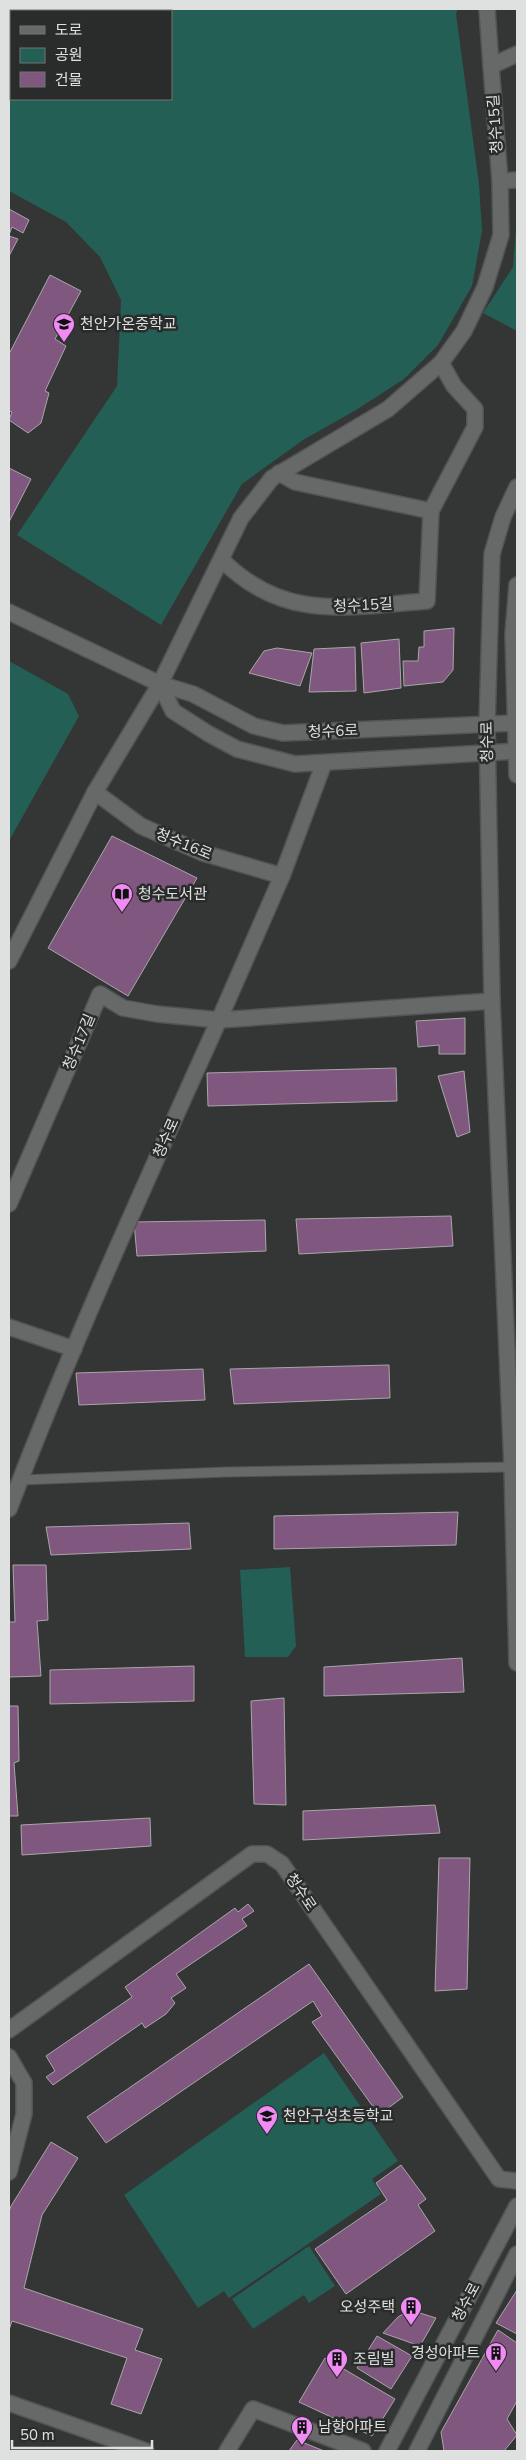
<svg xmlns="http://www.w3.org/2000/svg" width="526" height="2460" viewBox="0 0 526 2460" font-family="'Nunito Sans','Noto Sans KR',sans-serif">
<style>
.green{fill:#235f55;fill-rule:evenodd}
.building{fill:#7f577f;stroke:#a9a6a8}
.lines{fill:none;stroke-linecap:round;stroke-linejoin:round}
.service-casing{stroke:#515454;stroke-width:11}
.minor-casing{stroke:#515454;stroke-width:18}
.tertiary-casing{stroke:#515454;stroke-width:18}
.service{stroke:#666968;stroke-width:9}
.minor{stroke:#666968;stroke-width:15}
.tertiary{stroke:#666968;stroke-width:15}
.labels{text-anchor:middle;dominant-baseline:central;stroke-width:5;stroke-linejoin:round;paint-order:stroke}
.street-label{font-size:15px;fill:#dfe1e0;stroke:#292c2b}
.poi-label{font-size:15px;fill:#dfe1e0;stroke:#292c2b;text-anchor:start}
</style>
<rect width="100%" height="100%" fill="#333635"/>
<g class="green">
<path d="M9 9H458L456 14 479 184 482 231 472 286 438 345 404 379 356 410 303 440 242 484 161 625 17 535 117 386 121 300 100 257 66 222 9 191ZM171 11V99H11V11Z"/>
<path d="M517 217V331L483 313 513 267Z"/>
<path d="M9 661 68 694 79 716 9 841Z"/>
<path d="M290 1567 296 1646 288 1657H245L240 1570Z"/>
<path d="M324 2053 398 2161 372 2179 381 2194 229 2298 224 2291 198 2308 124 2195Z"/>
<path d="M309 2246 335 2286 309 2303 304 2295 253 2329 232 2299Z"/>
</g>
<g class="building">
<path d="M9 209 29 220 23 233 12 227 9 235Z"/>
<path d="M9 236 18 239 9 256Z"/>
<path d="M50 275 81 291 55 339 66 346 45 391 49 393 41 423 28 433 9 420 12 412 9 411V354Z"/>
<path d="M9 468 31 479 9 522Z"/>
<path d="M454 628 453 670 443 682 404 686 403 661H418L419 647H424V631Z"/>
<path d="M399 639 401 688 364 693 361 643Z"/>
<path d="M355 647 356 691 309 692 314 649Z"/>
<path d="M277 648 312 653 300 686 249 673 264 651Z"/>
<path d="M112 836 197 878 128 996 48 948Z"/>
<path d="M465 1018V1054H439V1045L418 1047 416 1021Z"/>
<path d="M396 1068 397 1101 208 1106 207 1073Z"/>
<path d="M464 1071 470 1132 457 1137 438 1076Z"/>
<path d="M451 1216 453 1246 299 1254 296 1219Z"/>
<path d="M265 1220 266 1251 137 1256 134 1222Z"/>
<path d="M389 1365 390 1398 234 1404 230 1369Z"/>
<path d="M203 1369 205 1400 79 1405 76 1373Z"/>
<path d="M458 1512 456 1545 274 1549V1516Z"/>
<path d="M189 1523 191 1549 51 1555 46 1527Z"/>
<path d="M13 1565H46L48 1620 37 1621 41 1676 9 1677V1622H15Z"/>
<path d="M462 1658 464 1692 324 1696V1667Z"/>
<path d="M194 1666V1701L50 1704V1670Z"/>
<path d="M284 1698 286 1805 254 1804 251 1701Z"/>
<path d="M9 1706H18L19 1761 14 1763 18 1816H9Z"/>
<path d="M435 1805 440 1833 303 1840V1811Z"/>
<path d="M150 1818 151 1846 22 1855 21 1825Z"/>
<path d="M439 1858H470L467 1989 435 1991Z"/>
<path d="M248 1904 254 1911 242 1919 247 1926 176 1974 186 1988 171 1998 175 2003 166 2014 145 2028 142 2023 53 2085 46 2077 55 2071 46 2056 132 1997 125 1987 235 1908 238 1912Z"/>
<path d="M309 1964 403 2097 379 2115 312 2022 322 2016 313 2001 106 2143 87 2117Z"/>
<path d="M51 2142 78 2158 42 2215 24 2288 143 2329 135 2350 162 2359 141 2414 111 2404 127 2358 12 2321 9 2330V2212L11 2206Z"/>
<path d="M401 2165 426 2199 418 2205 435 2231 346 2294 315 2249 387 2200 376 2183Z"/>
<path d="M517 2290V2334L496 2323Z"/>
<path d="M410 2310 436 2318 420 2346 383 2333 398 2317Z"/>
<path d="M498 2330 517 2343V2401L507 2419 517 2435 504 2451H444L441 2432Z"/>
<path d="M377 2336 412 2356 391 2389 357 2368Z"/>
<path d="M325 2358 395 2399 372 2436 299 2402Z"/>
<path d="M297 2440 324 2451H289Z"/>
</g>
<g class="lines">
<g class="service-casing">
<path id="service" d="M20 1480 227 1472 515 1467"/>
</g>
<g class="minor-casing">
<g id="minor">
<path d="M487 9 491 66"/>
<path d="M500 181 517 180"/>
<path d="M279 473 295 482 431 511"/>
<path d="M222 560C284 622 348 607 427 601L431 511 475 427V409L454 386 441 363"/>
<path d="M160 684 241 518 272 478 388 409 441 363 464 331 485 287 501 235 500 181 491 66 517 54"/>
<path d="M95 792 141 826 203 853 282 876"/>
<path d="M9 1204 100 994 123 1008 157 1014 219 1020 282 876 324 763"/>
<path d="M9 1327 74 1349"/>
<path d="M9 1509C72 1344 146 1182 219 1020L492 1001"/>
<path d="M9 2030 252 1854H267L282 1864 499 2179 517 2181"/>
<path d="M9 2057 24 2083V2114L9 2172"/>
<path d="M9 2403 146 2451"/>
<path d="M227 2451 253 2409 363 2451"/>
</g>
</g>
<g class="tertiary-casing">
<g id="tertiary">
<path d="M517 487 503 517 492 554 487 725 492 1001 512 1467 517 1663"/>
<path d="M517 585 513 634 517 775"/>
<path d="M9 612 160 684 193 694 254 726 283 733 516 723"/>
<path d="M160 684 173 711 209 734 237 749 295 764 517 751"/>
<path d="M9 961 95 792 160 684"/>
<path d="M387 2451 517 2206"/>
<path d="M417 2451 517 2254"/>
</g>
</g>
<use href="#service" class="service"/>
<use href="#minor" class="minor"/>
<use href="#tertiary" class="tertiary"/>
</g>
<defs>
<g id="school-pin" transform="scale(1.125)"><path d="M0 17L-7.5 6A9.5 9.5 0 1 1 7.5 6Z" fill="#f18af4" stroke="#292c2b"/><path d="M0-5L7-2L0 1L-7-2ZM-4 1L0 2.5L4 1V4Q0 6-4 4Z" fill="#111"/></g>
<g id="library-pin" transform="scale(1.125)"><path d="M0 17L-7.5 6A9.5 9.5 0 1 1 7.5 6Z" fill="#f18af4" stroke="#292c2b"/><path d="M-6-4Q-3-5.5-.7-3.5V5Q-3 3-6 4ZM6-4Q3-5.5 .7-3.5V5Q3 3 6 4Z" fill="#111"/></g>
<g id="building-pin" transform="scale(1.125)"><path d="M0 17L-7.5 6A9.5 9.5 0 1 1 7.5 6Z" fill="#f18af4" stroke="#292c2b"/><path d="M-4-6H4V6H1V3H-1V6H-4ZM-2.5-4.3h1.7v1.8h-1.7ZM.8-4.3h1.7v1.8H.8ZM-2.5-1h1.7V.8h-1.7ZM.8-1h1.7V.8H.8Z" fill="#111"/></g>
</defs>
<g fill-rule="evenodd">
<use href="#school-pin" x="64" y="324"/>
<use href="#library-pin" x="122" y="894"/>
<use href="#school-pin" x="267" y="2116"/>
<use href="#building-pin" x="411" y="2307"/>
<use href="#building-pin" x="496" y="2353"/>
<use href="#building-pin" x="337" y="2359"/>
<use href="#building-pin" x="302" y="2427"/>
</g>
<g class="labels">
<g class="street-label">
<text transform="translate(495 124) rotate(-94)">청수15길</text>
<text transform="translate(363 605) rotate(-3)">청수15길</text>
<text transform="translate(333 731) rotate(-2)">청수6로</text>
<text transform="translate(487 742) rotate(-91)">청수로</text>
<text transform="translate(184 844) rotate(22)">청수16로</text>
<text transform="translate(79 1042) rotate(-67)">청수17길</text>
<text transform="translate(166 1138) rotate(-66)">청수로</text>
<text transform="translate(301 1892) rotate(56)">청수로</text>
<text transform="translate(466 2302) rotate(-62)">청수로</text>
</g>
<g class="poi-label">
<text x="80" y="324">천안가온중학교</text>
<text x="138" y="894">청수도서관</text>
<text x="283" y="2116">천안구성초등학교</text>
<text x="395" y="2307" text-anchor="end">오성주택</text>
<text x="480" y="2353" text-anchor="end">경성아파트</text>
<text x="353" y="2359">조림빌</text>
<text x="318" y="2427">남향아파트</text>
</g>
</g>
<rect width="526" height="2460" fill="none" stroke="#dfe1e0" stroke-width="20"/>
<rect x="10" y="10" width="162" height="90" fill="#292c2b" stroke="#727473"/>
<rect x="20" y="26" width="25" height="8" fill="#666968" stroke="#727473"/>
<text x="55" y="35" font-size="15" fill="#dfe1e0">도로</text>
<rect x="20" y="48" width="25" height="15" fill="#235f55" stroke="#727473"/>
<text x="55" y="60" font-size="15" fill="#dfe1e0">공원</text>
<rect x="20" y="72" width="25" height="15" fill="#7f577f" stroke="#727473"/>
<text x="55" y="85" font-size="15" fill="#dfe1e0">건물</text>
<path d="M12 2440v8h140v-8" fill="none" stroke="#dfe1e0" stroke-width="2.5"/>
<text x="20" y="2440" font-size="15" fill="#dfe1e0" stroke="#292c2b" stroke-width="4" paint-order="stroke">50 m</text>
</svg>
